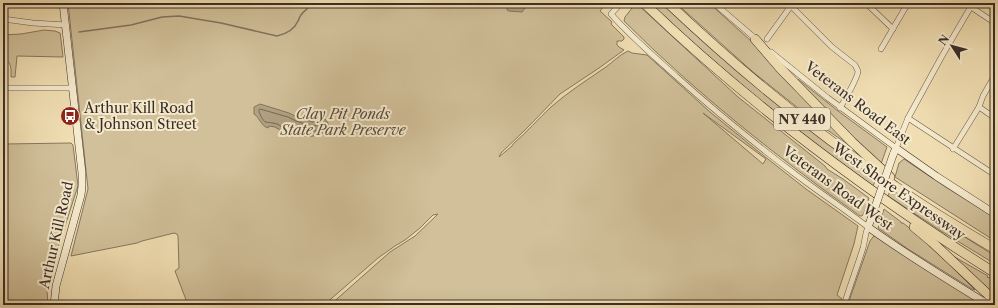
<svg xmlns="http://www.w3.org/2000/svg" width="998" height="308" viewBox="0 0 998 308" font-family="'Libre Caslon Text',serif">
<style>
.green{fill:#d1c09a;stroke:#867760;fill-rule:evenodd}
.water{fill:#b2a283;stroke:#82745e}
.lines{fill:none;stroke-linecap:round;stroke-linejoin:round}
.shore{stroke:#766855;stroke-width:1}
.stream{stroke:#82745e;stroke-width:1.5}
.street-casing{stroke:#685a4a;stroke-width:6}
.secondary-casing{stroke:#3a2e27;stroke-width:8}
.highway-casing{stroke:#3a2e27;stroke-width:10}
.street{stroke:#f5eacd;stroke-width:5}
.secondary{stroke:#f5eacd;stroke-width:7}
.highway{stroke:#f0deb2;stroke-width:9}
.secondary-bridge-casing{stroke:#3a2e27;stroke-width:8;stroke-linecap:butt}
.secondary-bridge{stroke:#f5eacd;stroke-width:7}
.labels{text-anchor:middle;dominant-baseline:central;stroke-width:4;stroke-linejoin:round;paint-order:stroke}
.shield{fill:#f5eacd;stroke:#726659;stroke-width:1}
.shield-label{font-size:13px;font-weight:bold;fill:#3a2e27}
.street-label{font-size:14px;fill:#3a2e27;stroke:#f5eacd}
.poi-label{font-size:14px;fill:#3a2e27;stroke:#f5eacd;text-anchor:start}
.park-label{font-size:14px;font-style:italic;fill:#584b3e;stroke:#f5eacd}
</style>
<rect width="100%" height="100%" fill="#f0deb2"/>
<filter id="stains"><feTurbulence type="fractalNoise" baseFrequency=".005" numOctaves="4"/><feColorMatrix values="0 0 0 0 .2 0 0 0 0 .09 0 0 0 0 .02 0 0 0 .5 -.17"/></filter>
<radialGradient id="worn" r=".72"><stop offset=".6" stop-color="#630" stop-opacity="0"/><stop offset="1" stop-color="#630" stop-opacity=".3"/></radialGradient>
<g class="green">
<path d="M68 3H606L600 11 612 22 611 24 624 37V39L622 41H617V45L619 47 624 50 599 68 560 94 525 130 501 153 499 157 512 146 514 143C527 132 538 119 551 107 568 92 587 80 606 67 613 62 619 55 628 51L632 53 647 55 710 112 759 152 806 189 858 226 854 244 837 295 842 299 840 305H330L390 252 415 236 438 214 433 215 420 228 405 240 395 246 378 258 324 305H188L175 271 179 268 178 236 177 234 174 233 142 241 137 243 71 256 88 189ZM703 113 766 159 763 164Z"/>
<path d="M636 3 738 97 825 166 827 169 843 179 869 198 864 213 862 216H860C777 157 696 93 624 21L625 17Z"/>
<path d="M650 3H662L711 48 831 146 876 179 873 186C828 153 783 120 741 84 710 58 680 31 650 3Z"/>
<path d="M676 3H709L751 41 853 148 813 120 753 72Z"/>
<path d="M44 30 55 31 60 33 61 40 63 57 17 56 15 77H11C11 69 12 61 3 59V35L21 34Z"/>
<path d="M798 79 838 111 887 147 881 164 850 135 796 81Z"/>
<path d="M71 143 73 145 78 186 52 266 47 291 48 305H3V144Z"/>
<path d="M904 159 944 186 995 218V241L895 177 899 163Z"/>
<path d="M891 188 941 222 995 256V264L941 231 888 196Z"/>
<path d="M884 209 901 222V223H903L925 240 975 290 972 289 908 249 878 228Z"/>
<path d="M874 236 877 237 983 305H850L849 303V301L870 241 873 237Z"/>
<path d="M953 256 988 276 987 277 988 278 989 277 995 280V297Z"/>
</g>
<g class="water">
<path d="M507 3H526L525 8 522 12 509 11 507 10V7L508 4Z"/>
<path d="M260 104 289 113 297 117 313 122 319 119H325L328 123C328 125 328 127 326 129 320 139 306 136 296 135 290 135 285 136 280 133V130L275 127 269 126 268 128C261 126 260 118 254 114V107Z"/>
</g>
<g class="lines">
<path class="shore" d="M260 109 288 117 296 121 312 126H315L321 123H323V125C316 136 297 131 285 131 282 127 278 123 272 123 270 122 268 123 266 122 262 121 261 115 259 112V110Z"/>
<path class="stream" d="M79 32 131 25 162 17 179 16 221 23 277 36C286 34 294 30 298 21 299 20 299 17 301 15 304 10 309 10 310 3"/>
<g class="street-casing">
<g id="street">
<path d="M621 3 611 14C631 37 655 57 677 77 715 111 754 143 795 174 819 192 844 209 868 227 865 234 865 241 863 248 857 267 850 286 844 305"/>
<path d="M714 3 756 39"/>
<path d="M866 3 893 29"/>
<path d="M791 6 832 47 855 65C856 67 857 69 858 71 858 78 844 101 840 108"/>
<path d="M971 7 995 23"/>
<path d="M3 19 33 23 66 25"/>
<path d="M767 39 793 3"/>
<path d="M881 49 908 3"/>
<path d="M771 52 828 98 896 148 908 118 942 56 973 3"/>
<path d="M3 88H73"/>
<path d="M979 107 995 118"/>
<path d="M908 118 995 175"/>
<path d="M953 149 979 107 983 96 995 75"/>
</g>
</g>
<g class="secondary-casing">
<g id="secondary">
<path d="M893 155 896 148 936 176 995 214"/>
<path d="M871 219 868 227C907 255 948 280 989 305"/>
<path d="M54 305 56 286 81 195 82 186V173L63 3"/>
</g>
</g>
<g class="highway-casing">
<g id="highway">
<path d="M644 3C751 106 870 194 995 273"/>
<path d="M668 3C739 70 814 132 895 186 927 209 961 229 995 249"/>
<path d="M755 39 780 68 852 142 890 177"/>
<path d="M914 227 932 242 995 301"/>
</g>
</g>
<use href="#street" class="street"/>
<use href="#secondary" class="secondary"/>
<use href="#highway" class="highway"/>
<g class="secondary-bridge-casing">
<path id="secondary-bridge" d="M871 219 893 155"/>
</g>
<use href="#secondary-bridge" class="secondary-bridge"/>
</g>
<defs>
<g id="bus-disc" transform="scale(1)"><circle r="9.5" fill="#8f2418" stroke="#f5eacd"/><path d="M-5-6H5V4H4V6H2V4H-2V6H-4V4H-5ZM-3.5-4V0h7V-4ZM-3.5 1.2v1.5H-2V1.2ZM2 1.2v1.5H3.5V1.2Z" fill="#fff"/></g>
</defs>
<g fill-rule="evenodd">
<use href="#bus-disc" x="70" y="116"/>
</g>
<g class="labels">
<rect class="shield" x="774" y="108" width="56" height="22" rx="3"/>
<g class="shield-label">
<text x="802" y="119">NY 440</text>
</g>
<g class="street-label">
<text transform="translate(858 103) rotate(37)">Veterans Road East</text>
<text transform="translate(838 188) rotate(36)">Veterans Road West</text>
<text transform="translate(899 191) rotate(35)">West Shore Expressway</text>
<text transform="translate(56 235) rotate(-77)">Arthur Kill Road</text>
</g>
<g class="poi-label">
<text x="84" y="108">Arthur Kill Road<tspan x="84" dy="16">&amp; Johnson Street</tspan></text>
</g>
<g class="park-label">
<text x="343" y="114">Clay Pit Ponds<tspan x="343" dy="16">State Park Preserve</tspan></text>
</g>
</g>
<rect width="998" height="308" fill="none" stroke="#f0deb2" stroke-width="16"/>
<rect x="4" y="4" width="990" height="300" fill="none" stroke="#3a2e27" stroke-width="2"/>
<rect x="8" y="8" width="982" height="292" fill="none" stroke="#3a2e27"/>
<g transform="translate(952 46) rotate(306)" stroke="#f5eacd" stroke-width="3" paint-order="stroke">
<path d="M0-3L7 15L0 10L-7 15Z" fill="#3a2e27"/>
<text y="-6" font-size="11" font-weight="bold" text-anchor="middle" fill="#3a2e27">N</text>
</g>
<rect width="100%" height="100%" filter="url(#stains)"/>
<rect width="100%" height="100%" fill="url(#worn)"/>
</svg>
